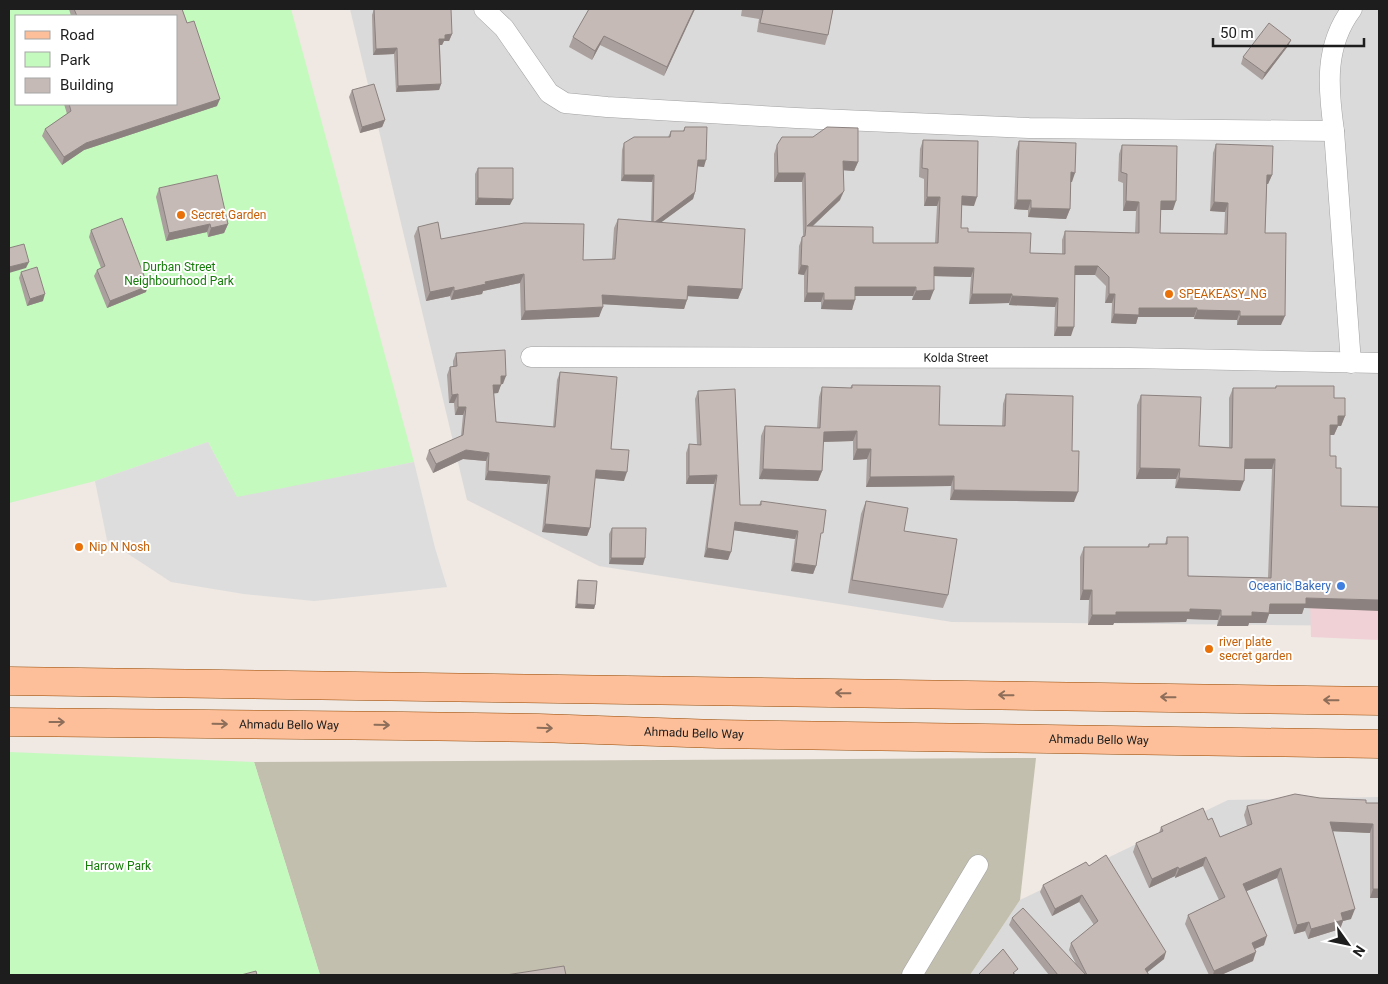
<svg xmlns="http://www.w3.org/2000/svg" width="1388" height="984" viewBox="0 0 1388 984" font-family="Roboto,sans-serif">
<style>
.residential{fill:#dbdada}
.commercial{fill:#f0d1d6}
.construction{fill:#c3bfae}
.park{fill:#c5fabe;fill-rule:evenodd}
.parking{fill:#ddd}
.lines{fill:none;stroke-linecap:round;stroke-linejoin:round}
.street-casing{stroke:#a1a1a1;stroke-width:21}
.primary-casing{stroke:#964800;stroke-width:29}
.street{stroke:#fff;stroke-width:20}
.primary{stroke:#fdbf99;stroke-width:28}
.wall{fill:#aaa09d}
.shaded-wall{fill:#8b827f}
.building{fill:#c6bab6;stroke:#8b827f}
.oneway{stroke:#8d6e5b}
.food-dot{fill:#e8710a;stroke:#fff;stroke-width:2}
.shop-dot{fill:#3f7fe0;stroke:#fff;stroke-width:2}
.labels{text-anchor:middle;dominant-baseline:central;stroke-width:4;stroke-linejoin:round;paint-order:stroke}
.food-label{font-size:12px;fill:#c56008;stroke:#fff;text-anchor:start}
.park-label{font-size:12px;fill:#167c0a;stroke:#fff}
.street-label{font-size:12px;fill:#1d1d1d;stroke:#fff}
.shop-label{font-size:12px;fill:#366cbe;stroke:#fff;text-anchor:end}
</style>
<rect width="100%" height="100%" fill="#efe8e3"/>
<g class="residential">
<path d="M350 9H1379V626L952 622 599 566 467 500Z"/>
<path d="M1379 797V975H970L1020 900 1228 800Z"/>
</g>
<path class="commercial" d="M1308 508 1379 509V640L1311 637Z"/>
<path class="construction" d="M1036 758 1020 900 970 975H320L254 762Z"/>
<g class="park">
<path d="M9 9H291L414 462 237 498 208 442 95 481 9 503ZM16 16H176V104H16Z"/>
<path d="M9 752 254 762 320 975H9Z"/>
</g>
<path class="parking" d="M208 442 237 497 414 462 435 548 447 587 314 601 244 594 171 582 107 540 95 481Z"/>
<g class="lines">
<g class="street-casing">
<g id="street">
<path d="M484 9 504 28 549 93 565 103 607 107 796 118 1029 128 1334 131"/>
<path id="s1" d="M531 357 1129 358 1379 363"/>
<path d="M1351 363 1334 131C1328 88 1324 46 1352 9"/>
<path d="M912 975 978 865"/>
</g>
</g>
<g class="primary-casing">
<g id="primary">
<path d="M9 681 1379 701"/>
<path id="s2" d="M9 722 403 726 539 728 717 734 1379 744"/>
</g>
</g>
<use href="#street" class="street"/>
<use href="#primary" class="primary"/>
</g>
<g class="wall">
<path d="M69 9H182L217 106 84 150 62 165 42 136 45 129 67 114 64 104H176V16H71Z"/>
<path d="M374 9 452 34 449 41H444L442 45H440L441 84 439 90 396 92 394 54 373 55 372 15Z"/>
<path d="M589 9H695L664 76 600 45 592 60 569 47 573 37Z"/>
<path d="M742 9H833L828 35 825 45 757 32 759 19 741 16Z"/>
<path d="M1291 40 1288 46 1262 80 1241 64 1243 57Z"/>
<path d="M352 90 385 120 382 127 360 133 349 97Z"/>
<path d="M685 127 704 167 697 166 695 192 693 199 661 222 742 289 738 299 688 296 684 309 603 304 599 317 521 320 520 283 483 291 482 294 451 300 450 296 426 301 414 236 418 227 441 239 583 260 612 259 614 228 618 219 651 222 652 182 621 181 622 150 624 143 668 137 671 131H683Z"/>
<path d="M923 140 974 206 962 205 961 228 968 232 1030 253 1062 254V240L1065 231 1135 233 1136 211H1123V183L1118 181 1119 154 1122 145 1173 210H1161L1160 233 1224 234 1225 212 1210 211 1213 153 1216 144 1272 175 1268 184H1267L1265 233 1281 325H1237V320L1194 319V317H1138L1136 324 1111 323 1112 303H1105L1106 286 1095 275H1075L1071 336H1054L1055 307 1009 305V303L969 304 971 277 934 276 930 300H912L913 296H855L852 310 821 309V302H804V275L798 274 799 246 803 235 802 182H774V154L777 145 858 162 854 171 843 170 840 200 813 226 873 243H935L937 206H924V179L919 177 920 149Z"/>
<path d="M1019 141 1072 182H1071L1070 209 1066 219 1028 217V210L1014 209 1016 151Z"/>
<path d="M478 168 510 205H475V174Z"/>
<path d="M159 188 228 224 224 233 208 237 207 232 166 241 156 197Z"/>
<path d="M91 230 146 292 107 308 94 276 97 270 101 268 89 237Z"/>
<path d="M21 272 43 301 27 306 19 278Z"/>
<path d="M456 353 503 384H501L498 393H494L496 422 553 427 557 380 560 372 611 449 624 481 595 478 590 528 587 536 542 532 547 484 485 480 486 461 463 459 433 473 426 459 429 450 461 436 463 415H455L454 403H449L447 375 450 367H453V361Z"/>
<path d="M852 385 939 425 1002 426 1003 404 1006 394 1072 451 1074 502 950 500 951 486 866 487 867 459 853 460V441L823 442 822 471 818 481 759 479 761 436 765 426 817 428 819 397 822 387 850 388Z"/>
<path d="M1276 386 1334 398 1345 416 1341 426H1338L1334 435H1330L1304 608 1302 614H1269L1266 623H1249L1248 626H1217L1218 620 1187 619 1186 622 1114 623 1113 625H1088L1089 600H1080V557L1084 547H1147L1149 544H1165L1167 537 1188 576 1268 578 1272 469H1244L1240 491 1175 488 1176 479H1136L1137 405 1141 395 1199 446 1229 447V398L1233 388H1275Z"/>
<path d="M698 391 740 505H759L761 501 820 541 816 566 813 574 791 571 795 539 734 530 728 560 704 557 714 484H686V453L689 444 697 445 695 399Z"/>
<path d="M866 501 904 531 948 595 943 608 848 593 861 514Z"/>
<path d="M612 528 643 565 609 564V534Z"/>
<path d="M578 580 595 605 594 609 575 608 577 583Z"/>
<path d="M1320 798 1366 803H1379V898H1370V833L1333 831 1351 919 1343 921 1340 929 1308 939 1305 931 1294 934 1277 878 1246 891 1264 945 1255 949 1253 961 1221 975H1209L1185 924 1188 915 1219 900 1203 866 1175 878V876L1149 888 1133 852 1136 843 1159 833 1161 827 1208 820 1220 837 1247 826 1244 815 1247 806Z"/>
<path d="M1089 866 1164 959 1147 972 1149 975H1049L1009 925 1012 918 1076 964 1069 950 1071 943 1094 925 1079 902 1052 916 1040 892 1043 885Z"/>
</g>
<g class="shaded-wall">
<path d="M694 9H695L664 76 667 67Z"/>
<path d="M452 34 449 41H444L442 45H437L439 39 445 35Z"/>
<path d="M604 36 600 45 592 60 595 51Z"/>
<path d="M1291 40 1288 46 1262 80 1265 73Z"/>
<path d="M397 48 394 54 373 55 376 49Z"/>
<path d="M441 84 439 90 396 92 398 86Z"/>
<path d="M220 99 217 106 84 150 62 165 64 157 86 143Z"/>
<path d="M385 120 382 127 360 133 362 127Z"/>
<path d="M698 160H706L704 167 695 166Z"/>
<path d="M843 161 858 162 854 171 840 170Z"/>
<path d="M1071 172 1075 173 1072 182H1067Z"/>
<path d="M778 173H805L802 182H774Z"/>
<path d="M624 175H654L652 182 621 181Z"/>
<path d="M1267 175H1272L1268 184H1264Z"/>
<path d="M844 191 840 200 805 233 807 226Z"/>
<path d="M695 192 693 199 651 230 653 223Z"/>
<path d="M962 196 977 197 974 206 958 205Z"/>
<path d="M927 197H940L937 206H924Z"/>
<path d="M478 198 513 199 510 205H475Z"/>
<path d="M1017 200H1031L1028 210 1014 209Z"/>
<path d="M1126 201 1139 202 1136 211H1123Z"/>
<path d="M1161 201H1176L1173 210H1157Z"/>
<path d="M1214 202 1228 203 1225 212 1210 211Z"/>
<path d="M1031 208 1070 209 1066 219 1028 217Z"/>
<path d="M210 224 207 232 166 241 169 233Z"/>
<path d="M228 224 224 233 208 237 211 228Z"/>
<path d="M29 262 26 268 9 273V267Z"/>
<path d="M801 265 808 266 804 275 798 274Z"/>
<path d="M1075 266H1098L1095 275H1072Z"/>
<path d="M934 267 974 268 971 277 931 276Z"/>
<path d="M524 274 520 283 483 291 482 294 451 300 454 291 485 282Z"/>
<path d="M148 286 146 292 107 308 110 301Z"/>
<path d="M688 286 742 289 738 299 685 296Z"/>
<path d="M454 287 450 296 426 301 430 292Z"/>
<path d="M855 287H916L913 296H852Z"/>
<path d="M934 290 930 300H912L916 291Z"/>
<path d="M807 293H824L821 302H804Z"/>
<path d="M45 294 43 301 27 306 30 299Z"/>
<path d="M972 294H1012L1009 303 969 304Z"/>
<path d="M1109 294H1115L1112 303H1105Z"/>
<path d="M602 295 687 300 684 309 599 304Z"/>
<path d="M1012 296 1058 298 1055 307 1009 305Z"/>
<path d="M824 300H855L852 310 821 309Z"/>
<path d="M603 307 599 317 521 320 525 311Z"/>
<path d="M1139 308H1197L1194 317H1138L1136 324 1111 323 1114 314Z"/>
<path d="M1197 310 1240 311 1237 320 1194 319Z"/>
<path d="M1240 316H1285L1281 325H1237Z"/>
<path d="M1057 327H1074L1071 336H1054Z"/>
<path d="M501 376H506L503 384H498Z"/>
<path d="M493 385H501L498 393 490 394Z"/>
<path d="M458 394 454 403H449L452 395Z"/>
<path d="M458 407H466L463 415H455Z"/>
<path d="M1338 416H1345L1341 426H1338L1334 435H1326L1330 425Z"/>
<path d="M857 431 853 441 820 442 824 432Z"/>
<path d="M857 449H871L867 459 853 460Z"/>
<path d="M466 450 489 453 486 461 463 459 433 473 436 464Z"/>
<path d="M1245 459H1275L1272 469H1241Z"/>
<path d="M1140 468 1180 469 1176 479H1136Z"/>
<path d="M763 469 822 471 818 481 759 479Z"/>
<path d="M596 470 627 472 624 481 593 478Z"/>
<path d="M488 471 550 476 547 484 485 480Z"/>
<path d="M717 475 714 484H686L689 476Z"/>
<path d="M954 476 951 486 866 487 870 477Z"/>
<path d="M1179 478 1244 481 1240 491 1175 488Z"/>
<path d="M954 490 1078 492 1074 502 950 500Z"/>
<path d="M735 522 798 531 795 539 732 530Z"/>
<path d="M545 524 590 528 587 536 542 532Z"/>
<path d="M707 548 731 552 728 560 704 557Z"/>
<path d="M611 558H645L643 565 609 564Z"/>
<path d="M794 563 816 566 813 574 791 571Z"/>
<path d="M1083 590H1092L1089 600H1080Z"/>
<path d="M1306 598 1379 600V611L1304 608 1302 614H1269L1266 623H1249L1248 626H1217L1221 616 1252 612 1270 604Z"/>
<path d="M577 604 595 605 594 609 575 608Z"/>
<path d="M1190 609 1221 610 1218 620 1187 619 1186 622 1114 623 1113 625H1088L1092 615 1116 612Z"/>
<path d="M1330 822 1373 824 1370 833 1327 831Z"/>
<path d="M1206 857 1203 866 1175 878 1179 869Z"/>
<path d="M1178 867 1175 876 1149 888 1152 879Z"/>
<path d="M1281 868 1277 878 1240 894 1243 884Z"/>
<path d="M1373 889H1379V898H1370Z"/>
<path d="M1082 895 1079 902 1052 916 1055 909Z"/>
<path d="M1355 909 1351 919 1343 921 1340 929 1308 939 1311 929 1341 913Z"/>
<path d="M1309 922 1305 931 1294 934 1297 925Z"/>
<path d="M1267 936 1264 945 1248 952 1252 943Z"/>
<path d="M1166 952 1164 959 1144 975 1145 969Z"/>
<path d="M1256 952 1253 961 1221 975H1213L1214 971Z"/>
</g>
<g class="building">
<path d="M74 9H182L187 23 194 21 220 99 86 143 64 157 45 129 71 111 69 104H176V16H77Z"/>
<path d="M374 9H451L452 34 445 35V39H439L441 84 398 86 397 48 376 49Z"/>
<path d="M589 9H694L667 67 604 36 595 51 573 37Z"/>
<path d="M758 9H833L828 35 760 23 763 10Z"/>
<path d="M1269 23 1291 40 1265 73 1243 57Z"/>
<path d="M374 84 385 120 362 127 352 90Z"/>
<path d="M685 127H707L706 160H698L695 192 655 222H653L654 175H624V143L634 137H670L671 131H684Z"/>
<path d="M827 127 858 128V162L843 161 844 191 807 226 873 227V243H938L940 197H927L928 169 922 168 923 140 978 141 977 197 962 196 961 228H968V232L1031 233 1030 253 1065 254V231L1139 233V202L1126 201 1127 174 1121 172 1122 145 1177 146 1176 201H1161L1160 233 1227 234 1228 203 1214 202 1216 144 1273 146 1272 175H1267L1265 233H1286L1285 316H1240V311L1197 310V308H1139V315L1114 314 1115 294H1109V277L1098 266H1075L1074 327H1057L1058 298 1012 296V294H972L974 268 934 267V290L916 291V287H855V300H824V293H807L808 266 801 265 802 237 805 236 806 226 805 173H778L777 145 782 137H813Z"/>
<path d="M1019 141 1076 143 1075 173 1071 172 1070 209 1031 208V200H1017Z"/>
<path d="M478 168H513V199L478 198Z"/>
<path d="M217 175 228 224 211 228 210 224 169 233 159 188Z"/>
<path d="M122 218 148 286 110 301 97 270 105 266 91 230Z"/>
<path d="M618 219 745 229 742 289 688 286 687 300 602 295 603 307 525 311 524 274 485 282 486 284 454 291V287L430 292 418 227 438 222 441 239 524 223 584 224 583 260 615 259Z"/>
<path d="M24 244 29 262 9 267V248Z"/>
<path d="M37 267 45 294 30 299 21 272Z"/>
<path d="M505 350 506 376H501V385H493L496 422 555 427 560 372 617 377 611 449 629 450 627 472 596 470 590 528 545 524 550 476 488 471 489 453 466 450 436 464 429 450 463 435 466 407H458V394L452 395 450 367 457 366 456 353Z"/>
<path d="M852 385 940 386 939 425 1005 426 1006 394 1073 396 1072 451H1079L1078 492 954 490V476L870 477 871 449H857V431L824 432 822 471 763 469 765 426 820 428 822 387 852 388Z"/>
<path d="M1276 386H1334V398H1345V416H1338V425H1330V456H1336V468H1341V506L1379 507V600L1306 598V604H1270L1269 613 1252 612V616H1221V610L1190 609V612H1116V615H1092V590H1083L1084 547H1149V544H1167V537H1188V576L1271 578 1275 459H1245L1244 481 1179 478 1180 469 1140 468 1141 395 1201 397 1199 446 1232 448 1233 388H1276Z"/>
<path d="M735 389 740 505H761V501L826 510 823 533H821L816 566 794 563 798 531 735 522 731 552 707 548 717 475 689 476V444L701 445 698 391Z"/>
<path d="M866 501 908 508 904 531 957 539 948 595 852 580Z"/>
<path d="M612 528H646L645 558H611Z"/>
<path d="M578 580 597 581 595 605 577 604Z"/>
<path d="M1295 794 1320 798 1366 800V803H1379V889H1373V824L1330 822 1355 909 1341 913 1343 920 1311 929 1309 922 1297 925 1281 868 1243 884 1267 936 1252 943 1256 952 1214 971 1188 915 1225 897 1206 857 1179 869 1178 867 1152 879 1136 843 1163 831 1161 827 1203 808 1208 820 1212 818 1220 837 1252 824 1247 806Z"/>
<path d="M1106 855 1166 952 1145 969 1149 975H1087L1071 943 1098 921 1082 895 1055 909 1043 885 1086 862 1089 866Z"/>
<path d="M1023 908 1086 975H1058L1012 918Z"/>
<path d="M1003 949 1018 969 1013 973 1016 975H978Z"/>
<path d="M564 966 566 975H506Z"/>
<path d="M256 971 257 975H241Z"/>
</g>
<defs><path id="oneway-shaft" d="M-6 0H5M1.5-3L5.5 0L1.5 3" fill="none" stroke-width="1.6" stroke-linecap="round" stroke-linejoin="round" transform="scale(1.25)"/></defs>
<g class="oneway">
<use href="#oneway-shaft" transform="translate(843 693) rotate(-179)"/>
<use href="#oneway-shaft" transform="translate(1006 695) rotate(-179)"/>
<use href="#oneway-shaft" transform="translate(1168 697) rotate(-179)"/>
<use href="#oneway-shaft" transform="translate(1331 700) rotate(-179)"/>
<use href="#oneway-shaft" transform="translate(57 722)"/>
<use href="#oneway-shaft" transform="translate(220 724) rotate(1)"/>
<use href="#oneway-shaft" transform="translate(382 725) rotate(1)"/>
<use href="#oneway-shaft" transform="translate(545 728) rotate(2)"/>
</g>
<g class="food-dot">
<circle cx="181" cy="215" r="5"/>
<circle cx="1169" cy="294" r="5"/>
<circle cx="79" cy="547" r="5"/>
<circle cx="1209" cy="649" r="5"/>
</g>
<circle class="shop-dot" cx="1341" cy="586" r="5"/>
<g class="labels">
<g class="food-label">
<text x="191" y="215">Secret Garden</text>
<text x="1179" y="294">SPEAKEASY_NG</text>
<text x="89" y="547">Nip N Nosh</text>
<text x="1219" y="642">river plate<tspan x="1219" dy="14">secret garden</tspan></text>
</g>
<g class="park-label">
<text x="179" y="267">Durban Street<tspan x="179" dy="14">Neighbourhood Park</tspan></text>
<text x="118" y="866">Harrow Park</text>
</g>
<g class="street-label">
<text stroke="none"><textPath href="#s1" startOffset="425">Kolda Street</textPath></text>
<text stroke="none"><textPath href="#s2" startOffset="280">Ahmadu Bello Way</textPath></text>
<text stroke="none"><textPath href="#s2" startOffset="685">Ahmadu Bello Way</textPath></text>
<text stroke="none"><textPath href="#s2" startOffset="1090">Ahmadu Bello Way</textPath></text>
</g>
<g class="shop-label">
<text x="1331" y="586">Oceanic Bakery</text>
</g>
</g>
<rect width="1388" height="984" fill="none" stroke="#1d1d1d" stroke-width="20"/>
<rect x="15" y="15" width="162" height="90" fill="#ffffff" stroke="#a5a5a5"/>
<rect x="25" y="31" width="25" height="8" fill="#fdbf99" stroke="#a5a5a5"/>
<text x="60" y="40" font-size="15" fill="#1d1d1d">Road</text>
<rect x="25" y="52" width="25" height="15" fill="#c5fabe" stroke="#a5a5a5"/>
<text x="60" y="65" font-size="15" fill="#1d1d1d">Park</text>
<rect x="25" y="78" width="25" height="15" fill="#c6bab6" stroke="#a5a5a5"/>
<text x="60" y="90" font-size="15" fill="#1d1d1d">Building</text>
<g transform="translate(1348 944) rotate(123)" stroke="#ffffff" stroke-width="4" paint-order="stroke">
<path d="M0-4L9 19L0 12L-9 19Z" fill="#1d1d1d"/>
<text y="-8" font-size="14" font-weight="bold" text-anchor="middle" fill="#1d1d1d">N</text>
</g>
<path d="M1213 38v8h151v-8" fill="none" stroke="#1d1d1d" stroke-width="2.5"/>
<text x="1220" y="38" font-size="15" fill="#1d1d1d" stroke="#ffffff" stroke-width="4" paint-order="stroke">50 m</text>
</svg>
